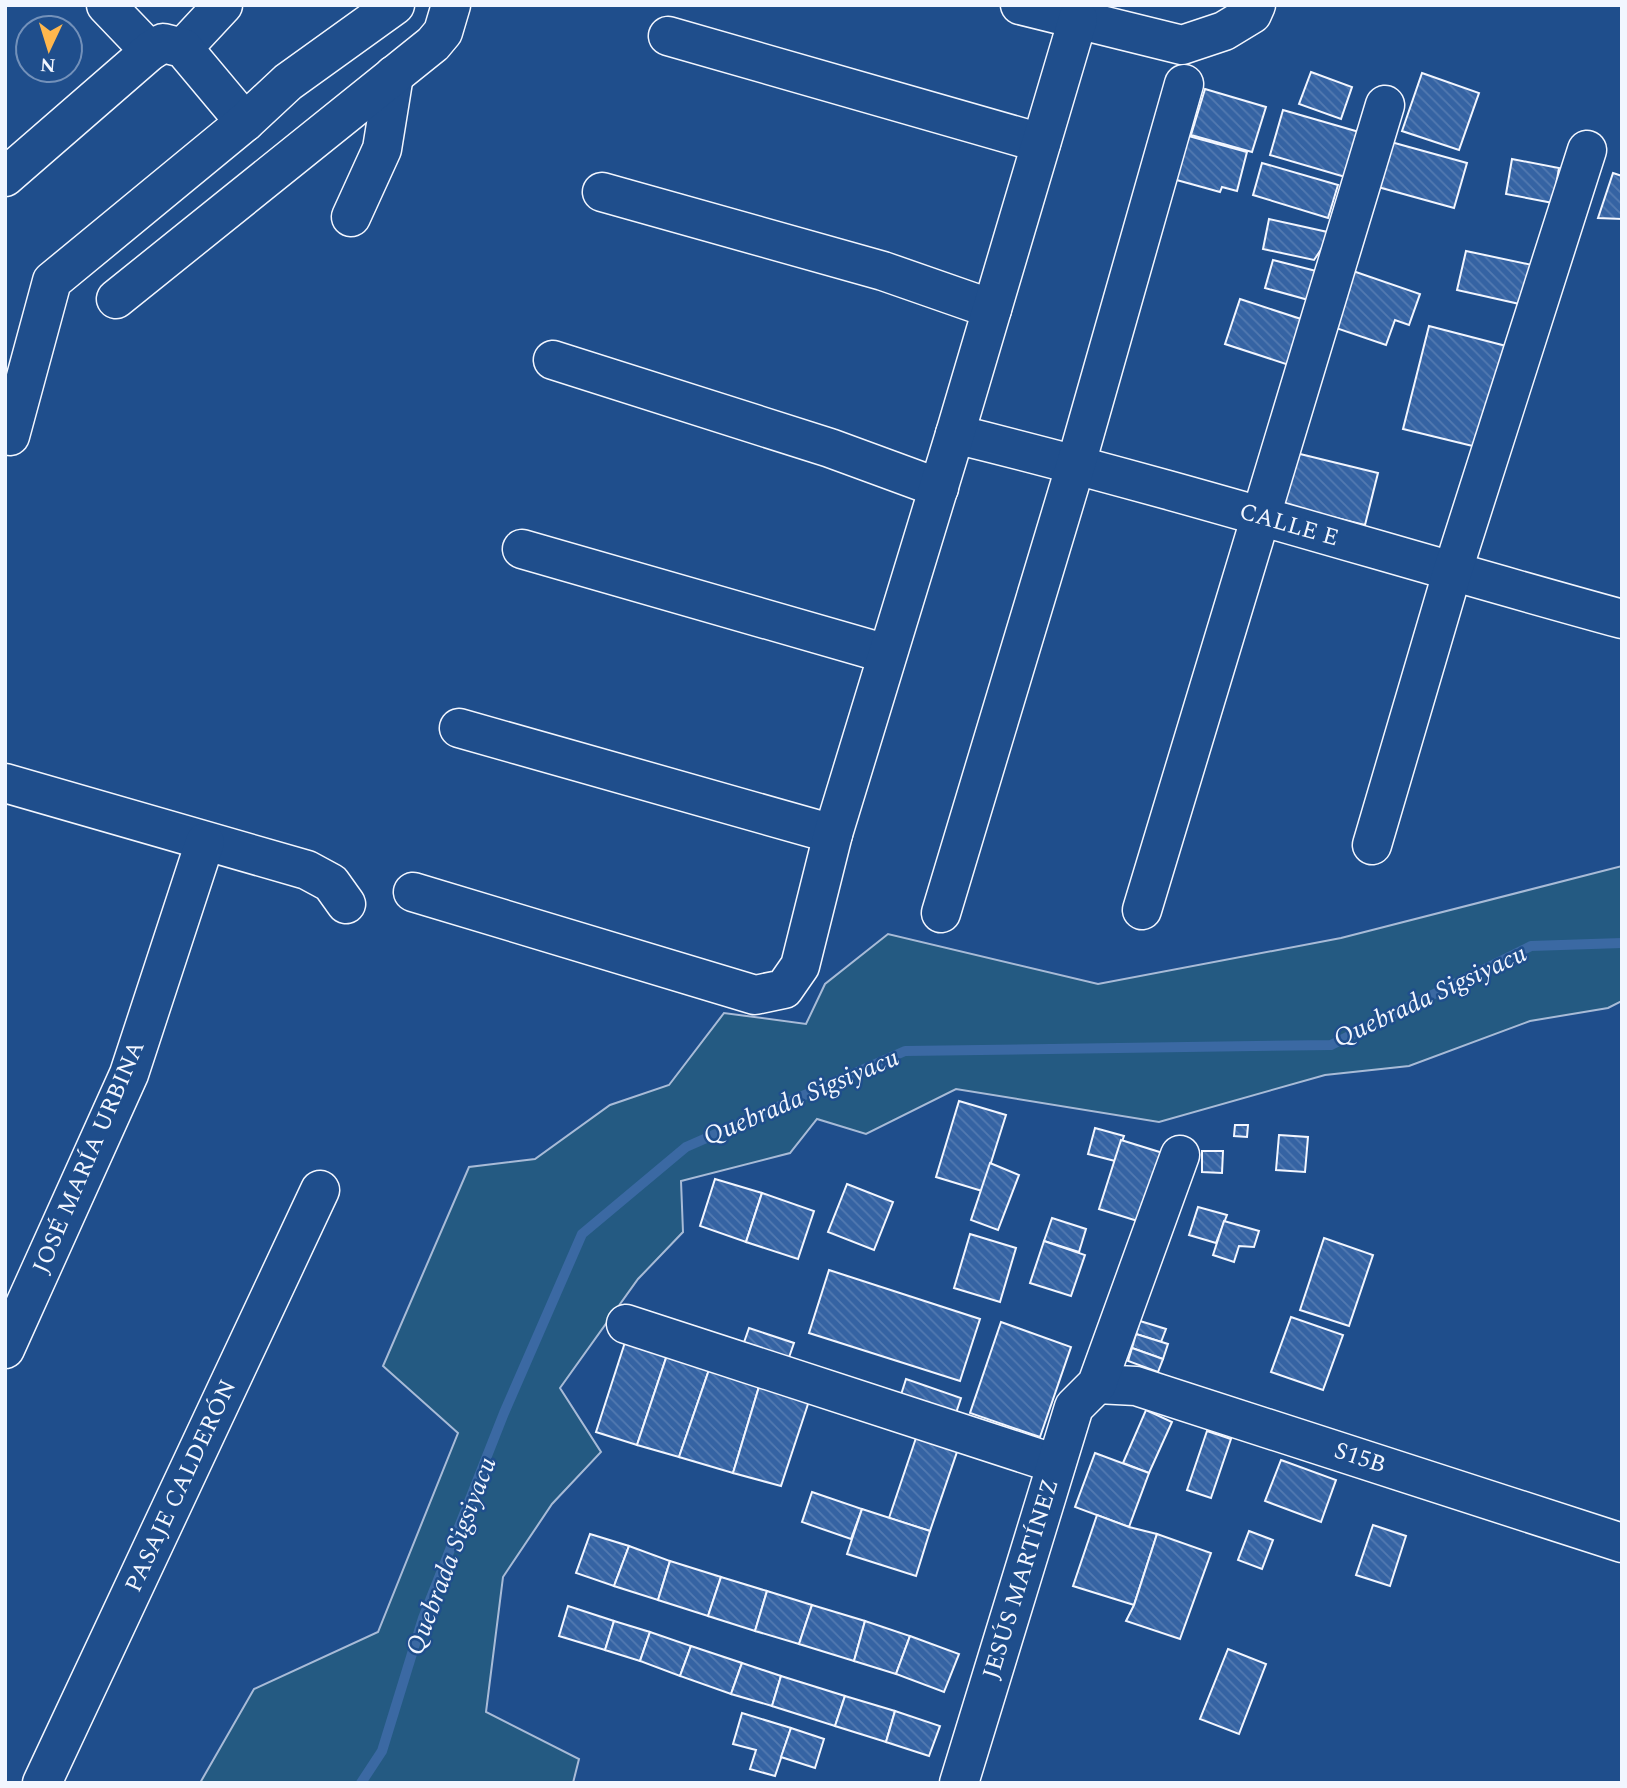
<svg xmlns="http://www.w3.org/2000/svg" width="1627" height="1788" viewBox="0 0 1627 1788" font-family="Spectral,serif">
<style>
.grass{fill:#245a82;stroke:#a8bbd7;stroke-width:2}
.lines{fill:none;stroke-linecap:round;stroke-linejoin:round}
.stream{stroke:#3b69a3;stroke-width:10}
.building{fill:url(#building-back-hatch);stroke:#f2f6ff;stroke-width:2}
.minor-casing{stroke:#f2f6ff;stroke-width:41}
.minor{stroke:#1f4e8c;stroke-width:38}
.labels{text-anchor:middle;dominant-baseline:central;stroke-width:5;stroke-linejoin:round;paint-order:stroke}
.street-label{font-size:24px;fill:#f2f6ff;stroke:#1f4e8c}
.water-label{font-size:26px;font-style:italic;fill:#f2f6ff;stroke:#1f4e8c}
</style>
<defs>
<pattern id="building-back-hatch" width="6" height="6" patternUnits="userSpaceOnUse" patternTransform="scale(1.75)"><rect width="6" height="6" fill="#3563a3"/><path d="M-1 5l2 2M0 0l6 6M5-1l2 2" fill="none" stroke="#537ab1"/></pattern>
</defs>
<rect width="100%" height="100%" fill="#1f4e8c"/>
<path class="grass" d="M1622 866V1001L1608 1008 1530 1021 1409 1066 1325 1075 1159 1122 956 1089 866 1134 817 1119 790 1153 681 1181 683 1232 638 1279 560 1388 601 1452 552 1504 503 1577 486 1712 579 1759 573 1783H200L254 1689 378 1632 458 1433 383 1366 469 1167 535 1159 610 1105 669 1085 724 1013 806 1024 825 984 888 934 1098 984 1341 938Z"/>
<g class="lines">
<path class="stream" d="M361 1783 382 1751 423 1618 504 1413 582 1234 686 1147 905 1051 1331 1045 1531 946 1622 943"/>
</g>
<g class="building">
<path d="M1311 72 1352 87 1341 119 1299 104Z"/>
<path d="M1422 73 1479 93 1459 150 1402 131Z"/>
<path d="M1205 89 1266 107 1252 152 1191 135Z"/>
<path d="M1283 110 1366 134 1352 179 1270 155Z"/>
<path d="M1185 135 1247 152 1237 191 1222 187 1220 192 1173 179Z"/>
<path d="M1391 142 1467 163 1454 208 1378 187Z"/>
<path d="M1512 159 1559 168 1553 203 1506 194Z"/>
<path d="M1262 163 1338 185 1328 218 1253 195Z"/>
<path d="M1613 173 1622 176V219L1598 218Z"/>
<path d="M1269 219 1332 233 1314 260 1263 249Z"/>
<path d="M1466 251 1532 265 1524 305 1457 290Z"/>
<path d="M1273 260 1320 272 1312 301 1265 288Z"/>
<path d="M1350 270 1420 294 1409 325 1395 320 1386 345 1330 326Z"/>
<path d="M1240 299 1304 320 1289 365 1225 344Z"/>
<path d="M1429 326 1510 347 1485 449 1403 429Z"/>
<path d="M1296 453 1378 473 1365 525 1283 505Z"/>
<path d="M959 1101 1006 1115 982 1191 936 1177Z"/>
<path d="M1235 1125H1248L1247 1137 1234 1136Z"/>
<path d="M1095 1128 1124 1136 1115 1161 1088 1154Z"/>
<path d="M1279 1135 1308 1137 1305 1172 1276 1170Z"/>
<path d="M1121 1140 1166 1154 1144 1223 1099 1209Z"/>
<path d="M1202 1151H1223L1222 1173 1202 1172Z"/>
<path d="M990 1163 1019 1175 998 1230 971 1220Z"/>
<path d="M715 1179 762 1193 746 1242 700 1226Z"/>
<path d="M847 1184 893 1202 874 1250 828 1232Z"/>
<path d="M762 1193 814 1211 798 1259 746 1242Z"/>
<path d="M1198 1207 1227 1215 1216 1243 1189 1235Z"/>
<path d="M1052 1218 1086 1229 1079 1252 1044 1241Z"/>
<path d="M1224 1221 1259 1231 1254 1247 1239 1246 1234 1262 1213 1255Z"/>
<path d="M970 1234 1016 1248 1000 1302 954 1288Z"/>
<path d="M1324 1238 1373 1255 1349 1326 1300 1310Z"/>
<path d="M1044 1241 1085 1255 1071 1296 1030 1283Z"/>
<path d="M829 1270 980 1319 960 1381 809 1333Z"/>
<path d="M1291 1317 1343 1335 1323 1390 1271 1372Z"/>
<path d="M1140 1321 1166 1329 1161 1342 1136 1334Z"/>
<path d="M1001 1322 1071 1347 1040 1437 970 1413Z"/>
<path d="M749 1328 794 1343 786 1366 741 1351Z"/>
<path d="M628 1333 670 1346 637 1445 596 1432Z"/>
<path d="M1136 1334 1168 1344 1163 1359 1132 1348Z"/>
<path d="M670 1346 712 1361 679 1457 637 1445Z"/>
<path d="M1132 1348 1163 1359 1158 1372 1128 1361Z"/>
<path d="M712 1361 761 1380 733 1473 679 1457Z"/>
<path d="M906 1379 961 1398 954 1419 899 1401Z"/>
<path d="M761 1380 811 1395 781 1486 733 1473Z"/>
<path d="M1146 1410 1172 1422 1149 1473 1123 1463Z"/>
<path d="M1207 1431 1231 1439 1211 1498 1187 1490Z"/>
<path d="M918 1432 959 1446 930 1531 889 1518Z"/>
<path d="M1095 1453 1149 1473 1129 1527 1075 1507Z"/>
<path d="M1281 1460 1336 1480 1321 1522 1265 1501Z"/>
<path d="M812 1492 862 1509 851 1539 802 1522Z"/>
<path d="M862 1509 930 1531 916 1576 847 1554Z"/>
<path d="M1097 1515 1129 1527 1157 1534 1134 1605 1073 1586Z"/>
<path d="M1373 1525 1406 1536 1390 1586 1356 1575Z"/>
<path d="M1249 1531 1273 1540 1262 1569 1238 1560Z"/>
<path d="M590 1534 629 1546 614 1586 576 1573Z"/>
<path d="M1157 1534 1211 1553 1180 1639 1126 1621 1134 1605Z"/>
<path d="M629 1546 670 1561 658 1600 614 1586Z"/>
<path d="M670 1561 721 1577 708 1616 658 1600Z"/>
<path d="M721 1577 767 1591 755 1631 708 1616Z"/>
<path d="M767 1591 812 1605 799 1644 755 1631Z"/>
<path d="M812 1605 865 1621 854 1661 799 1644Z"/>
<path d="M568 1606 614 1621 605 1650 559 1636Z"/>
<path d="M614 1621 650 1632 640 1661 605 1650Z"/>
<path d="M865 1621 910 1636 896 1674 854 1661Z"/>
<path d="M650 1632 691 1646 680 1676 640 1661Z"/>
<path d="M910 1636 959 1654 944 1692 896 1674Z"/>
<path d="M691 1646 742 1663 731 1694 680 1676Z"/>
<path d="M1228 1649 1266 1664 1239 1734 1200 1719Z"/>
<path d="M742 1663 781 1676 772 1706 731 1694Z"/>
<path d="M781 1676 845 1696 835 1726 772 1706Z"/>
<path d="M845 1696 895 1711 886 1742 835 1726Z"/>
<path d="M895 1711 940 1726 929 1756 886 1742Z"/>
<path d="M742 1713 791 1728 775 1776 750 1769 756 1750 733 1744Z"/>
<path d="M791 1728 824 1739 815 1768 781 1757Z"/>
</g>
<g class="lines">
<g class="minor-casing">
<g id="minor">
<path d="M106 5 150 51"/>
<path d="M1020 5 1182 45 1224 31 1252 14 1256 5"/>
<path d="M668 36 1041 143"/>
<path d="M183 48 223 5"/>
<path d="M5 177 150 51 163 43 183 48 245 122"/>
<path d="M602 192 883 271 992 309"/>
<path d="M351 217 382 149 394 75"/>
<path d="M116 299 433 44 443 32 451 5"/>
<path d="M553 360 830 448 939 488"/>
<path d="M955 434C1179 489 1399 558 1622 619"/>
<path d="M10 436 52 281 245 122 288 82 395 5"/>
<path d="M522 549 887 654"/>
<path d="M459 728 833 834"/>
<path d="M5 783 307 870 331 883 346 904"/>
<path d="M1372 845 1452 573 1587 150"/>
<path d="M413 892 755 995 784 989 800 966 833 834 955 434 1078 19"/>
<path d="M1142 910 1385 105"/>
<path d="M941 913 1076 464 1184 84"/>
<path d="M626 1324 1056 1464"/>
<path d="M5 1349 129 1074 205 842"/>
<path d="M1097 1384 1136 1386 1622 1543"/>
<path d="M42 1783 320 1190"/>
<path d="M959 1783 1074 1407 1097 1384 1180 1155"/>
</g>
</g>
<use href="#minor" class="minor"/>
</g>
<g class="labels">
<g class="street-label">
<text transform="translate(1289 525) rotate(16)">CALLE E</text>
<text transform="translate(89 1157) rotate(-67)">JOSÉ MARÍA URBINA</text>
<text transform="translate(1360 1458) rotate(18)">S15B</text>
<text transform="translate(181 1486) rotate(-65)">PASAJE CALDERÓN</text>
<text transform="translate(1021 1579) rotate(-73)">JESÚS MARTÍNEZ</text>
</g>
<g class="water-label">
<text transform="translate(1430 996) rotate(-25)">Quebrada Sigsiyacu</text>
<text transform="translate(801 1097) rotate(-23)">Quebrada Sigsiyacu</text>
<text transform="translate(451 1556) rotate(-69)">Quebrada Sigsiyacu</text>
</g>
</g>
<rect width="1627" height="1788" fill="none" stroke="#f2f6ff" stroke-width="14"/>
<g transform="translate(49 49) rotate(184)"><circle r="33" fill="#1f4e8c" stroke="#7391ba" stroke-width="2"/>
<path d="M0-5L12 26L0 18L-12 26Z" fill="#ffb74d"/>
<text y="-10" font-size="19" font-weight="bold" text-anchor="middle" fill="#f2f6ff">N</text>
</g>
</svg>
